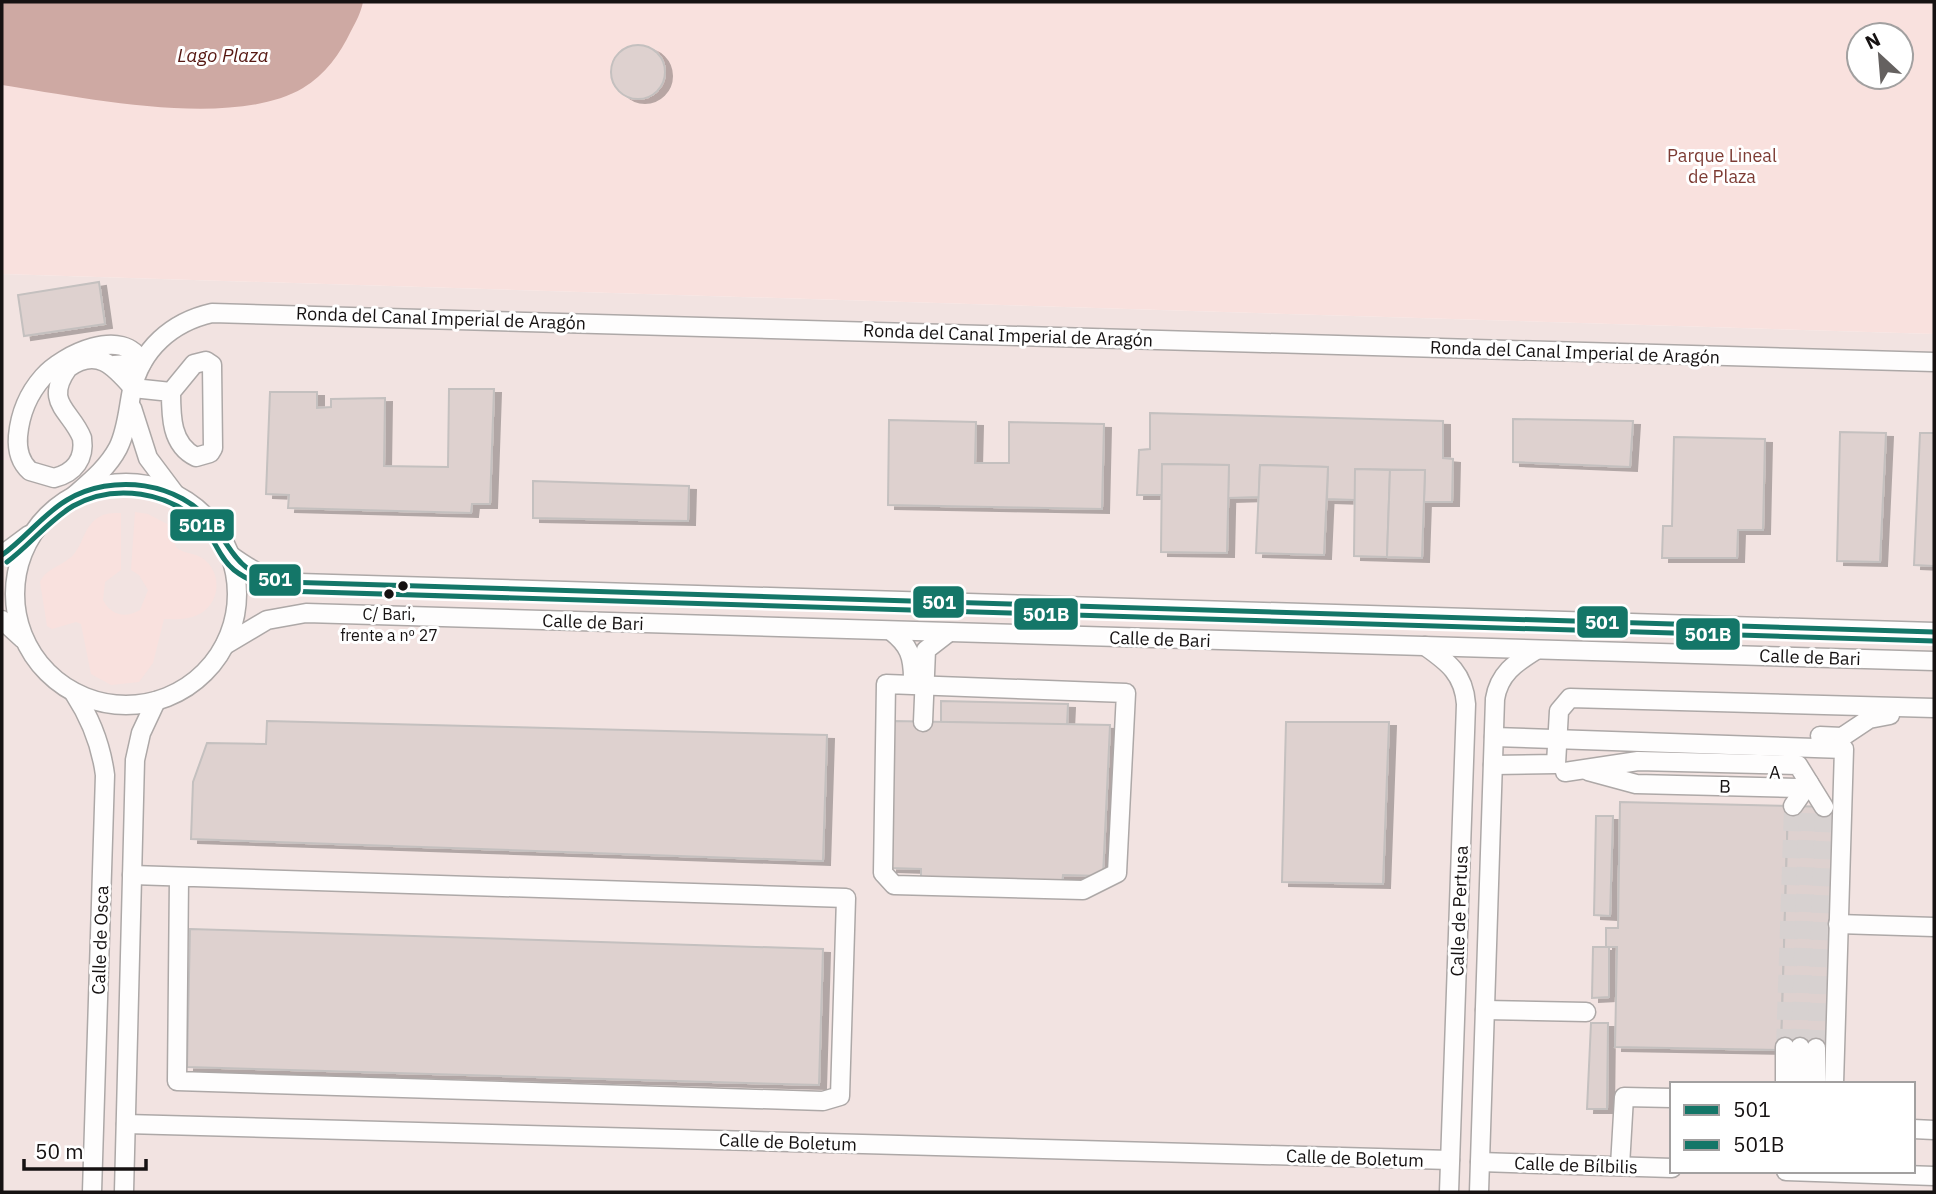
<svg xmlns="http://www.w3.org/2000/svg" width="1936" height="1194" viewBox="0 0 1936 1194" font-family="'IBM Plex Sans',sans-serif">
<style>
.built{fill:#f2e3e1;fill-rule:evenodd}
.green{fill:#f9e1de;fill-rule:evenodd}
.water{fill:#cea9a3}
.building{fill:#ded1cf;stroke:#c4c0bf;stroke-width:2;filter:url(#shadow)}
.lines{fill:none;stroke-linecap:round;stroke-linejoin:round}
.minor-tunnel{stroke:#d7d1d0;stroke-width:18;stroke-dasharray:18 9;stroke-linecap:butt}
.minor-casing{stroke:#ada8a7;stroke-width:21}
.minor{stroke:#fefdfd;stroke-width:18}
.bus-1-casing{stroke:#fff;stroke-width:10}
.bus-2-casing{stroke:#fff;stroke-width:10}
.bus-1{stroke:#147668;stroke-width:5}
.bus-2{stroke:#147668;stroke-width:5}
.bus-dot{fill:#161212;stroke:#fff;stroke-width:2.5}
.labels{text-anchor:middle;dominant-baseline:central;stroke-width:6;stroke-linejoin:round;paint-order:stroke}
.bus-label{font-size:16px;fill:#161212;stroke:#fff}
.park-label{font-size:18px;fill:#7d3c34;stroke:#fff}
.street-label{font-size:18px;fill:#161212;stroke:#fff}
.water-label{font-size:19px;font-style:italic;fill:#571913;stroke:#fff}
.line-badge{stroke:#fff;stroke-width:2.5}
.badge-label{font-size:19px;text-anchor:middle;font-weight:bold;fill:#fff}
</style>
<defs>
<filter id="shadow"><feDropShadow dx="7" dy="4" stdDeviation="0" flood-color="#0004"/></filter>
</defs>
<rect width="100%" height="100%" fill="#f9f3f2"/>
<path class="built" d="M2 274 1934 334V1192H2ZM1672 1084H1913V1171H1672Z"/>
<g class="green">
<path d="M2 2H1934V334L2 274ZM1859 35H1901V77H1859Z"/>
<path d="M135 512 148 514 169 525 176 547C184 555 196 552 205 560 225 578 218 610 192 617 183 620 173 619 164 619L153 663 139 682 111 685 91 674 81 624 76 622 52 629 47 626 40 582C47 567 64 566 74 554 84 542 84 526 99 517 105 513 113 513 121 513V570L105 582 103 600C111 615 125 619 140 610L148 590 139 575 131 570Z"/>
</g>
<path class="water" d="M2 2H363C361 12 356 22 351 31 340 54 325 75 303 88 232 130 81 97 2 85Z"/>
<g class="building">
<circle cx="638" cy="72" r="27"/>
<path d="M99 282 105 324 24 336 18 295Z"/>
<path d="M449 389H494L490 504H472L471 513 288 508 289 495 266 494 270 392H317V408L331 407V399L385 398 384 466 448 467Z"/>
<path d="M1150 413 1443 421V458L1453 459 1452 502H1424L1425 470 1355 469V500L1327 499 1328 467 1260 465 1259 497 1228 498 1229 465 1162 464V495H1137L1139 450 1150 449Z"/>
<path d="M1513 419 1633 421 1630 467 1513 462Z"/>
<path d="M889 420 976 422 975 463H1009V422L1104 424 1102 509 888 505Z"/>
<path d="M1840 432 1886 433 1880 562 1837 561Z"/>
<path d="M1920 433H1934V566L1914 565Z"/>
<path d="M1674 437 1765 439 1763 530H1738L1737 558H1662L1663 526H1672Z"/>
<path d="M1162 464 1229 465 1227 553 1161 552Z"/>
<path d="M1260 465 1328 467 1324 555 1256 553Z"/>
<path d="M1355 469 1390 470 1387 557 1354 556Z"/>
<path d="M1390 470H1425L1422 558 1387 557Z"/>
<path d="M533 481 689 486 688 521 533 518Z"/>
<path d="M941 701 1068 704 1067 725 941 722Z"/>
<path d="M267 721 827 735 823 861 191 839 193 782 207 743 266 744Z"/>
<path d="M893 721 1110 725 1103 876 1063 875 1062 885 921 882V869L890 868Z"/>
<path d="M1286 722H1389L1383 884 1282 882Z"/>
<path d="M1620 802 1788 806 1781 1050 1615 1047 1617 947H1606V928H1618Z"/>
<path d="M1788 806 1838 807 1832 1048 1785 1047 1781 1050Z"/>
<path d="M1596 816H1613L1610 916 1594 915Z"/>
<path d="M190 929 823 949 819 1085 187 1067Z"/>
<path d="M1593 947H1609V997L1592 998Z"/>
<path d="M1591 1023H1608L1607 1109H1587Z"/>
</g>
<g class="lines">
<g class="minor-tunnel">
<path d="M1785 1047 1793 806"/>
<path d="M1800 1047 1808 806"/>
<path d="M1816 1048 1824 807"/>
</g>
<g class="minor-casing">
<g id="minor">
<path d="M114 365 142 363C124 325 62 355 43 377 28 394 20 414 18 436 17 449 20 462 30 471L54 478C75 473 85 458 82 438 71 410 43 403 68 368 97 347 114 366 133 388L171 392C171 416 171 445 196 457L210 453 213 448 212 365 206 361 194 364 171 392"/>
<path d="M132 408 148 458 175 494"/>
<circle cx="126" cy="594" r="111"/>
<path d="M75 495C91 481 108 467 118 448 127 430 128 409 132 390 141 349 172 322 212 313L1934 362"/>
<path d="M2 555 29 535"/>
<path d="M230 555C252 571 271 582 299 583L1934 632"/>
<path d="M2 620 23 639"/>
<path d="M891 631C909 645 913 656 913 679"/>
<path d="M225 645 267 620 306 613 1934 661"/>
<path d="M1425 646C1448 662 1464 674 1466 704L1449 1192"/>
<path d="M886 684 1126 693 1117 873 1083 890 894 885 883 873Z"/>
<path d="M74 693C91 719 101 744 105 775L92 1192"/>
<path d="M923 722 926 650 948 633"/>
<path d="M1820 736 1842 737 1869 719 1890 715"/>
<path d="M1494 737 1844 749 1834 1084"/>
<path d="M1493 765 1556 764 1559 711 1570 698 1934 708"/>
<path d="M1588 771 1636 784 1797 788 1809 783"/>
<path d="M1565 772 1638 761 1798 765 1824 807"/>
<path d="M1793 806 1809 783"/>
<path d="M132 875 846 898 840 1096 823 1101 177 1081 179 878"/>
<path d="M1838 924 1934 927"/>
<path d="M1485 1010 1586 1012"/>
<path d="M1800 1047V1084"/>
<path d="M1785 1084V1047"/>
<path d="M1816 1084V1048"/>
<path d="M126 1124 1450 1160"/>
<path d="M1913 1129 1934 1130"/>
<path d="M1480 1162 1672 1168"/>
<path d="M1620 1166 1624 1097 1672 1098"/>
<path d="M1786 1171 1934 1176"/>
<path d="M124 1192 135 760 141 733 156 701"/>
<path d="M1479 1192 1495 699C1499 674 1515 663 1536 650"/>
</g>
</g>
<use href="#minor" class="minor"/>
<g class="bus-1-casing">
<path id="bus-1" d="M2 555C25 539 43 514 67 500 112 473 180 481 213 525 238 558 237 572 284 582L1934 632"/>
</g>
<g class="bus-2-casing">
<path id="bus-2" d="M7 562C30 545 48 521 73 506 114 483 170 491 203 526 215 539 219 558 234 570 248 581 265 587 283 591L1934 641"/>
</g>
<use href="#bus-1" class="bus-1"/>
<use href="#bus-2" class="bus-2"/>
</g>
<g class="bus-dot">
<circle cx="403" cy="586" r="6"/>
<circle cx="389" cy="594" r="6"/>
</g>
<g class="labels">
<g class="bus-label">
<text x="389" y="614">C/ Bari,<tspan x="389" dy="21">frente a nº 27</tspan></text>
</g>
<g class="park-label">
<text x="1722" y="155">Parque Lineal<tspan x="1722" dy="21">de Plaza</tspan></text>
</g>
<g class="street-label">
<text transform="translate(441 318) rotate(2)">Ronda del Canal Imperial de Aragón</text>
<text transform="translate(1008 335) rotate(2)">Ronda del Canal Imperial de Aragón</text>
<text transform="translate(1575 352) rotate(2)">Ronda del Canal Imperial de Aragón</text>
<text transform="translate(593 622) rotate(2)">Calle de Bari</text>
<text transform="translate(1160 639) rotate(2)">Calle de Bari</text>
<text transform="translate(1810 657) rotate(2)">Calle de Bari</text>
<text transform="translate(1775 772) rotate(1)">A</text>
<text transform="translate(1725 786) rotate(1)">B</text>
<text transform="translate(1459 911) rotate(-88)">Calle de Pertusa</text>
<text transform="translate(100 940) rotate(-88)">Calle de Osca</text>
<text transform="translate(788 1142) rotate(2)">Calle de Boletum</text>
<text transform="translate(1355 1158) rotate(2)">Calle de Boletum</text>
<text transform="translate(1576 1165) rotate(2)">Calle de Bílbilis</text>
</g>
<g class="water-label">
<text x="223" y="55">Lago Plaza</text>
</g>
</g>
<g class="line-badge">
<rect x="169" y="508" width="66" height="34" rx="7" fill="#147668"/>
<rect x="248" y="563" width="54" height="34" rx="7" fill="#147668"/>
<rect x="912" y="585" width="53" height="34" rx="7" fill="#147668"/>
<rect x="1013" y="597" width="66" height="34" rx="7" fill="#147668"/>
<rect x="1576" y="605" width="53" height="34" rx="7" fill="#147668"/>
<rect x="1675" y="617" width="66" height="34" rx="7" fill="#147668"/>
</g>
<g class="badge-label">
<text x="202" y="532">501B</text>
<text x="275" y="586">501</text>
<text x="939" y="609">501</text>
<text x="1046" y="621">501B</text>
<text x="1602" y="629">501</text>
<text x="1708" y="641">501B</text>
</g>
<rect width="1936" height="1194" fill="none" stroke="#161212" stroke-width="7"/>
<rect x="1670" y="1082" width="245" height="91" fill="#ffffff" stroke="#a2a0a0" stroke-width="2"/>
<rect x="1684" y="1105" width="35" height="10" fill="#147668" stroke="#a2a0a0" stroke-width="2"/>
<text x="1733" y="1117" font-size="21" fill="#161212">501</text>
<rect x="1684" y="1140" width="35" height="10" fill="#147668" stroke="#a2a0a0" stroke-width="2"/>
<text x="1733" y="1152" font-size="21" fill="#161212">501B</text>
<g transform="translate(1880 56) rotate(334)"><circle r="33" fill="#ffffff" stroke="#a2a0a0" stroke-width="2"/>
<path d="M0-5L12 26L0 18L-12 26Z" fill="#656160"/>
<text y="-10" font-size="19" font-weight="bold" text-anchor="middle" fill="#161212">N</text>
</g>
<path d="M24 1159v10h122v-10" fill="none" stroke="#161212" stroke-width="3.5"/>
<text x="35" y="1159" font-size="21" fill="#161212" stroke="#ffffff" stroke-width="5" paint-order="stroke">50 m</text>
</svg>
